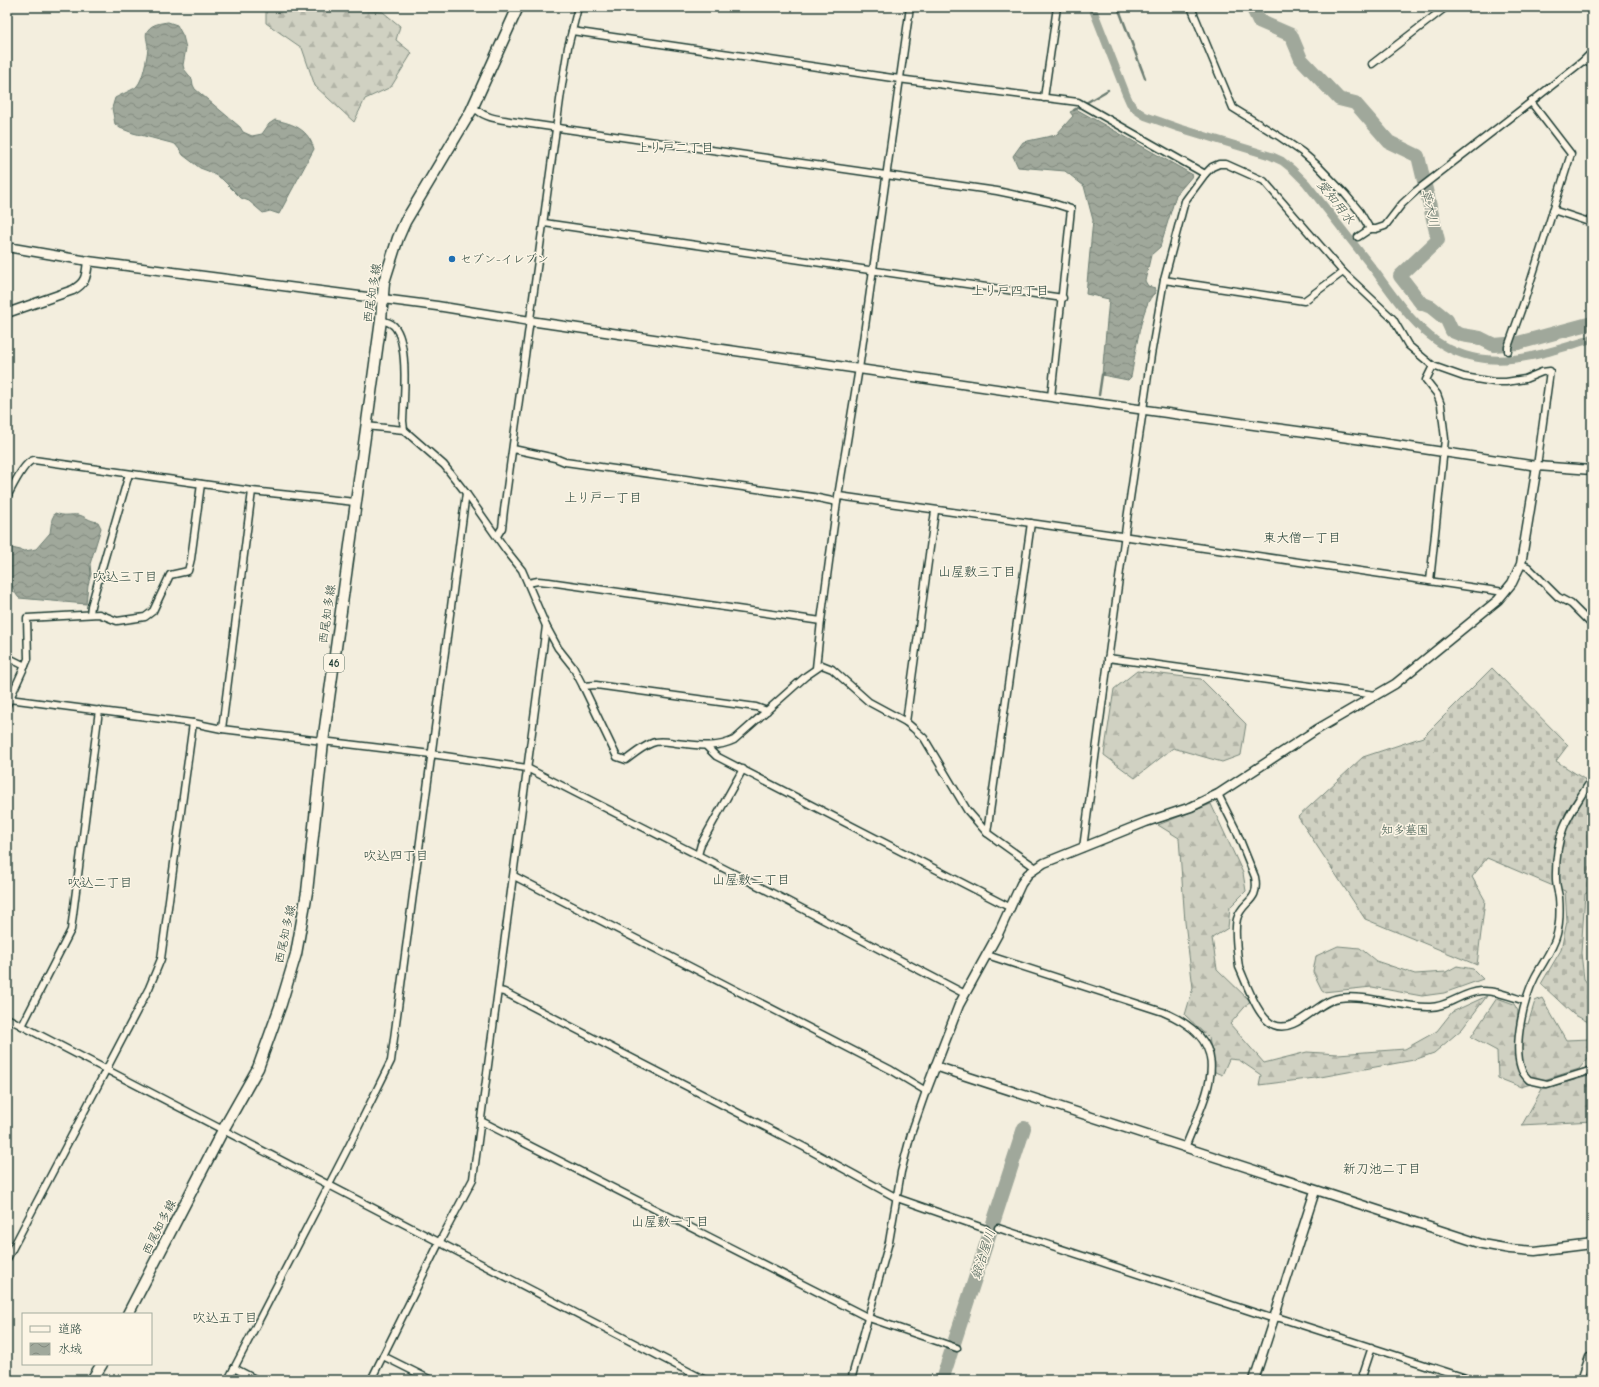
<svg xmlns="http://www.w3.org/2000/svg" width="1599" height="1387" viewBox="0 0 1599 1387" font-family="'Comic Neue','Klee One',sans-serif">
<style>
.forest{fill:url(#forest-firs);stroke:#78877b}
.cemetery{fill:url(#cemetery-stones);stroke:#78877b}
.water{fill:url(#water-waves);stroke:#6c7d72}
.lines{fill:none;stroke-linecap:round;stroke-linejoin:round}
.stream{stroke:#6c7d72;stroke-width:2.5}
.canal{stroke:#a0a89b;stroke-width:8}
.river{stroke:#a0a89b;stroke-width:14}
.minor-casing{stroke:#1f3d34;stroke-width:9}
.tertiary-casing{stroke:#1f3d34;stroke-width:11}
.primary-casing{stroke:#1f3d34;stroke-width:13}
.minor{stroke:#fcf5e5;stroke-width:6}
.tertiary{stroke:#fcf5e5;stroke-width:8}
.primary{stroke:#fcf5e5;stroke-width:10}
.poi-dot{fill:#1f6fb2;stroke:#fcf5e5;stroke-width:1.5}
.labels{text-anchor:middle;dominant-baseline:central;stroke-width:3;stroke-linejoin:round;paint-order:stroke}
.shield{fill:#fcf5e5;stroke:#617469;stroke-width:1}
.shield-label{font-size:11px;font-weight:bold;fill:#1f3d34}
.poi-label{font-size:12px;fill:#1f3d34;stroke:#fcf5e5;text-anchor:start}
.street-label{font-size:12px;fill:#1f3d34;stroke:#fcf5e5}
.park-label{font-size:12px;fill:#425b50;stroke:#fcf5e5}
.neighbourhood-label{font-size:13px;fill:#1f3d34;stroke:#fcf5e5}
.water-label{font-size:13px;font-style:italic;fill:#465d53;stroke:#fcf5e5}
</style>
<defs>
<pattern id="forest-firs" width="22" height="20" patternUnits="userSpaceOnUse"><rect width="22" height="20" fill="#d0d1c2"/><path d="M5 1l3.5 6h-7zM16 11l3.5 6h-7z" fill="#b2b4a7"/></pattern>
<pattern id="cemetery-stones" width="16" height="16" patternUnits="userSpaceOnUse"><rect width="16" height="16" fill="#d0d1c2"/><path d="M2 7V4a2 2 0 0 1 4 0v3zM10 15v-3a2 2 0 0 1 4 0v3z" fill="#b2b4a7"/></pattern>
<pattern id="water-waves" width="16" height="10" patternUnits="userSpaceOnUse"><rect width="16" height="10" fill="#a0a89b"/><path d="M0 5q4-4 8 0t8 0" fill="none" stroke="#828a7f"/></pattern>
</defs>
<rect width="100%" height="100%" fill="#f3eede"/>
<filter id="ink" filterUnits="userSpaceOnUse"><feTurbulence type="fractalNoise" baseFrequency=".025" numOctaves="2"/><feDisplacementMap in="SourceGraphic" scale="8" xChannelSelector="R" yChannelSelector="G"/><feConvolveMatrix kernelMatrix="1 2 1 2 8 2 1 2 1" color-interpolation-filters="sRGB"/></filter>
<g filter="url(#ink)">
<g class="forest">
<path d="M266 7H347L350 10 383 12 400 26 396 40 412 53 391 87 365 99 354 122 315 86 302 48 266 23Z"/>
<path d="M1137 671 1201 679 1246 724 1241 755 1222 762 1173 748 1135 778 1104 755 1114 689Z"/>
<path d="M1211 804 1243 873 1246 891 1230 907 1228 928 1212 938 1217 969 1250 1001 1230 1024 1264 1063 1307 1052 1338 1054 1405 1049 1437 1031 1452 1012 1487 996 1462 1029 1434 1053 1414 1060 1315 1078 1259 1085 1261 1075 1239 1060 1229 1059 1222 1075 1215 1072 1209 1038 1185 1015 1193 988 1185 922 1179 838 1158 825Z"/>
<path d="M1338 946 1360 948 1376 961 1415 974 1446 972 1457 966 1473 969 1483 979 1444 993 1422 996 1372 987 1323 992 1313 972 1316 956Z"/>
<path d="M1497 998 1514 1004 1518 1011 1517 1022 1528 1024 1535 1001 1542 998 1566 1040 1590 1039 1589 1057 1579 1069 1521 1087 1498 1078 1497 1051 1471 1037Z"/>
<path d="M1589 1076 1592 1098V1121L1522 1125 1542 1089Z"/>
</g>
<path class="cemetery" d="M1492 668 1568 745 1556 761 1592 784V890L1585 894 1581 953 1584 979 1592 989V1024L1573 1014 1541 984 1561 950 1567 921 1565 891 1487 858 1472 877 1485 900 1477 965 1365 919 1298 817 1363 757 1423 737Z"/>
<g class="water">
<path d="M168 22 177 25 183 36 186 48 183 65 184 69 192 79 193 85 195 89 240 127 243 132 252 136 262 134 269 124 275 120C294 124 308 129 314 149L279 214 270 211 263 213 249 201 241 198 222 179 208 171 200 168 183 155 180 150 175 144 133 133 120 128 115 124 112 108 115 98C120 95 135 89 137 86 143 80 147 57 148 48 148 42 144 34 148 30 152 24 161 23 168 22Z"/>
<path d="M1076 109 1193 175 1176 195 1160 247 1151 255 1145 281 1148 286 1155 288V293C1141 303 1135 358 1131 377L1128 380 1102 375 1109 299 1086 294 1093 220 1084 186 1065 171 1018 167 1013 156 1023 142 1056 135 1073 116 1070 112Z"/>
<path d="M55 513C65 517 69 514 79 515 84 516 89 521 98 522L101 528 90 564 91 574 88 585 86 604 19 598C14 593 14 586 7 580V547L25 551 36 549 50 533 52 519Z"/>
</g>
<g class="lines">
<g class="stream">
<path d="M1118 7 1145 78"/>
<path d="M1074 110 1108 90"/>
<path d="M1099 395 1102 375 1104 373"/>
</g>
<path class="canal" d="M1092 7 1126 94 1130 103 1136 110 1145 116 1179 128 1271 156 1282 161 1292 169 1306 183C1329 212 1352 242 1375 271 1392 294 1408 318 1430 336 1446 349 1465 357 1485 359 1522 363 1557 349 1592 339"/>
<g class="river">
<path d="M1252 7 1259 21 1291 35 1301 59 1339 99 1355 103 1389 142 1418 156 1438 240 1400 276 1421 303 1431 307 1447 320 1452 331 1462 335 1480 338 1494 345 1518 343 1592 323"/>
<path d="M942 1380 1024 1128"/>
</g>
<g class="minor-casing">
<g id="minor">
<path d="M1191 7 1233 108 1280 137 1302 152 1317 165 1345 194 1360 212 1370 229H1376L1385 226 1402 204 1416 191 1531 102 1583 61 1592 52"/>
<path d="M572 31 906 80 1078 102 1205 174 1212 167 1219 164H1226L1264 181 1343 272 1393 319 1408 345 1433 366 1464 377 1494 382H1506L1525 379 1542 372 1550 371 1537 466"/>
<path d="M1583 61 1592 64"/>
<path d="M1372 64 1446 7"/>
<path d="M1044 98 1057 7"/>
<path d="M471 111 477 110C486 118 498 119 510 121L997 191 1049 202 1071 209 1051 397"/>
<path d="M1553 210 1592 223"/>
<path d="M544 223 1063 298"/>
<path d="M1358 237 1370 229"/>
<path d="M1164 280 1304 301 1343 272"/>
<path d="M381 320C385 321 391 323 394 326 409 342 404 399 403 421L404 430"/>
<path d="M1508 351V347L1525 299 1571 154 1531 102"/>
<path d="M366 426 404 430 444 465 466 493 506 550 522 570 546 626 558 648 573 667 583 686 617 757 626 760C634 754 642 747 652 743 659 740 669 742 676 743 697 745 715 749 734 740L806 676 822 665 832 669 869 702 906 722 913 728 924 738 967 810 987 833 1036 868"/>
<path d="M513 449 555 458 565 462 813 497 837 502"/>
<path d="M839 496 1136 538 1504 592"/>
<path d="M7 497C12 488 24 461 34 460L252 491 355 502"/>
<path d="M497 536 502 528 504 510 562 85 568 47 578 7"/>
<path d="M1521 564 1528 567 1558 597 1571 604 1592 625"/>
<path d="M1430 581 1445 439 1441 405 1437 394 1426 380 1433 366"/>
<path d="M528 583 538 581 549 582 821 621"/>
<path d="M90 614 91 606 129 474"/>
<path d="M7 657 25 666"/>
<path d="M1108 658 1376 695"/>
<path d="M816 668 821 621 837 502 860 362 910 7"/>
<path d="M583 686 596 685 756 707 767 711"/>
<path d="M9 699 193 723 222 729 431 754 527 768 774 894 965 994"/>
<path d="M7 705 28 659 27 618 99 614 117 621 145 617 153 611 170 575 188 571 191 559 201 484"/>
<path d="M906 722 935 511"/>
<path d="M222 729 252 491"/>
<path d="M707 747 716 756 1011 908"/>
<path d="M1592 779C1567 817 1555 833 1556 879 1556 886 1558 891 1559 897 1560 910 1560 922 1557 934 1553 950 1543 962 1535 977 1524 998 1513 1045 1521 1068 1522 1072 1526 1077 1529 1080L1547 1084 1592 1070"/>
<path d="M1218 794 1236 830 1255 877C1260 903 1242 900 1237 919 1234 931 1237 948 1238 960L1239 967C1246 982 1258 1019 1274 1025 1296 1034 1317 1001 1339 998 1367 994 1401 1008 1430 1007 1449 1007 1462 992 1481 991 1495 990 1512 997 1525 1001"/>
<path d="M987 833 1031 523"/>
<path d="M1083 848 1126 526 1151 355 1164 280 1185 201 1205 174"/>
<path d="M698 855 701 844 743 769"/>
<path d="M514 876 891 1070 926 1091 911 1134 901 1172 889 1242 851 1380"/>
<path d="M987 955 1163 1012C1239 1043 1207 1091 1185 1148"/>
<path d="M499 991 504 992 804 1147 897 1198 986 1229"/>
<path d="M7 1018 705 1380"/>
<path d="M22 1026 71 930 99 710"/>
<path d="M481 1121 869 1318 957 1348"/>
<path d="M998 1228 1268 1317 1280 1318 1472 1380"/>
<path d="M7 1259 149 988 161 959 193 723"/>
<path d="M383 1356 431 1380"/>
<path d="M234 1368 257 1380"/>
<path d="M228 1380 349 1146 391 1061 466 493"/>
<path d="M371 1380 439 1243 473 1179 546 626"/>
<path d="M1361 1380 1372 1347"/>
<path d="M1581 1380 1589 1357 1592 1358"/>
</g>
</g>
<g class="tertiary-casing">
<g id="tertiary">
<path d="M7 247 88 261 437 306 530 321 1051 397 1363 440 1537 466 1592 470"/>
<path d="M7 313 73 290C87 282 86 276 88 261"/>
<path d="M935 1066 1482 1244 1510 1249 1535 1251 1592 1244"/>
<path d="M926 1091 959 1005 999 932 1021 884 1028 874 1044 863 1146 822 1191 807 1218 794 1316 730 1395 684 1498 600 1512 583 1521 564 1537 466"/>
<path d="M1254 1380 1315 1191"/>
</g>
</g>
<g class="primary-casing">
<g id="primary">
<path d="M128 1314 223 1130 258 1068 281 1004 296 954 307 892 323 742 381 320 384 282 398 238 405 222 471 111 518 7"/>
<path d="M92 1380 102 1364"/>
</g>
</g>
<use href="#minor" class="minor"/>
<use href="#tertiary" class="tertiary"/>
<use href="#primary" class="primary"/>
</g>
</g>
<circle class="poi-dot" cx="452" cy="259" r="4"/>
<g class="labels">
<rect class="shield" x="324" y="654" width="20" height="18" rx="3"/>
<g class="shield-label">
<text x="334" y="663">46</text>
</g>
<g class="poi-label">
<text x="460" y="259">セブン-イレブン</text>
</g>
<g class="street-label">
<text transform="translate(372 293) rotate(-81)">西尾知多線</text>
<text transform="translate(327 614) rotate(-82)">西尾知多線</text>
<text transform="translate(285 934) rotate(-78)">西尾知多線</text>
<text transform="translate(159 1227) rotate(-63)">西尾知多線</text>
</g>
<g class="park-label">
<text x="1405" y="830">知多墓園</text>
</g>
<g class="neighbourhood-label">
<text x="675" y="147">上り戸二丁目</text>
<text x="1010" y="290">上り戸四丁目</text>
<text x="603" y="497">上り戸一丁目</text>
<text x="1302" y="537">東大僧一丁目</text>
<text x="977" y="571">山屋敷三丁目</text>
<text x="125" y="576">吹込三丁目</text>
<text x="396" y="855">吹込四丁目</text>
<text x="751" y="879">山屋敷二丁目</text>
<text x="100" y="882">吹込二丁目</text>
<text x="1382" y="1168">新刀池二丁目</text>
<text x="670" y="1221">山屋敷一丁目</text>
<text x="225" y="1317">吹込五丁目</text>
</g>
<g class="water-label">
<text transform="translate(1336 202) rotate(52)">愛知用水</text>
<text transform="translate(1430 208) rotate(76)">草木川</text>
<text transform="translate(983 1254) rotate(-72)">鍛治屋川</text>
</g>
</g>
<rect width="1599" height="1387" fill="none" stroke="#fcf5e5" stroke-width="24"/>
<rect x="12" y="12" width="1575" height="1363" fill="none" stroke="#1f3d34" stroke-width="1.5" filter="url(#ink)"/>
<rect x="22" y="1313" width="130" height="52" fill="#fcf5e5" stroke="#a4ab9e"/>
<rect x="30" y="1326" width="20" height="6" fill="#fcf5e5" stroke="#a4ab9e"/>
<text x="58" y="1333" font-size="12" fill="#1f3d34">道路</text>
<rect x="30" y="1343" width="20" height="12" fill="url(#water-waves)" stroke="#a4ab9e"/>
<text x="58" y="1353" font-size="12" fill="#1f3d34">水域</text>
</svg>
